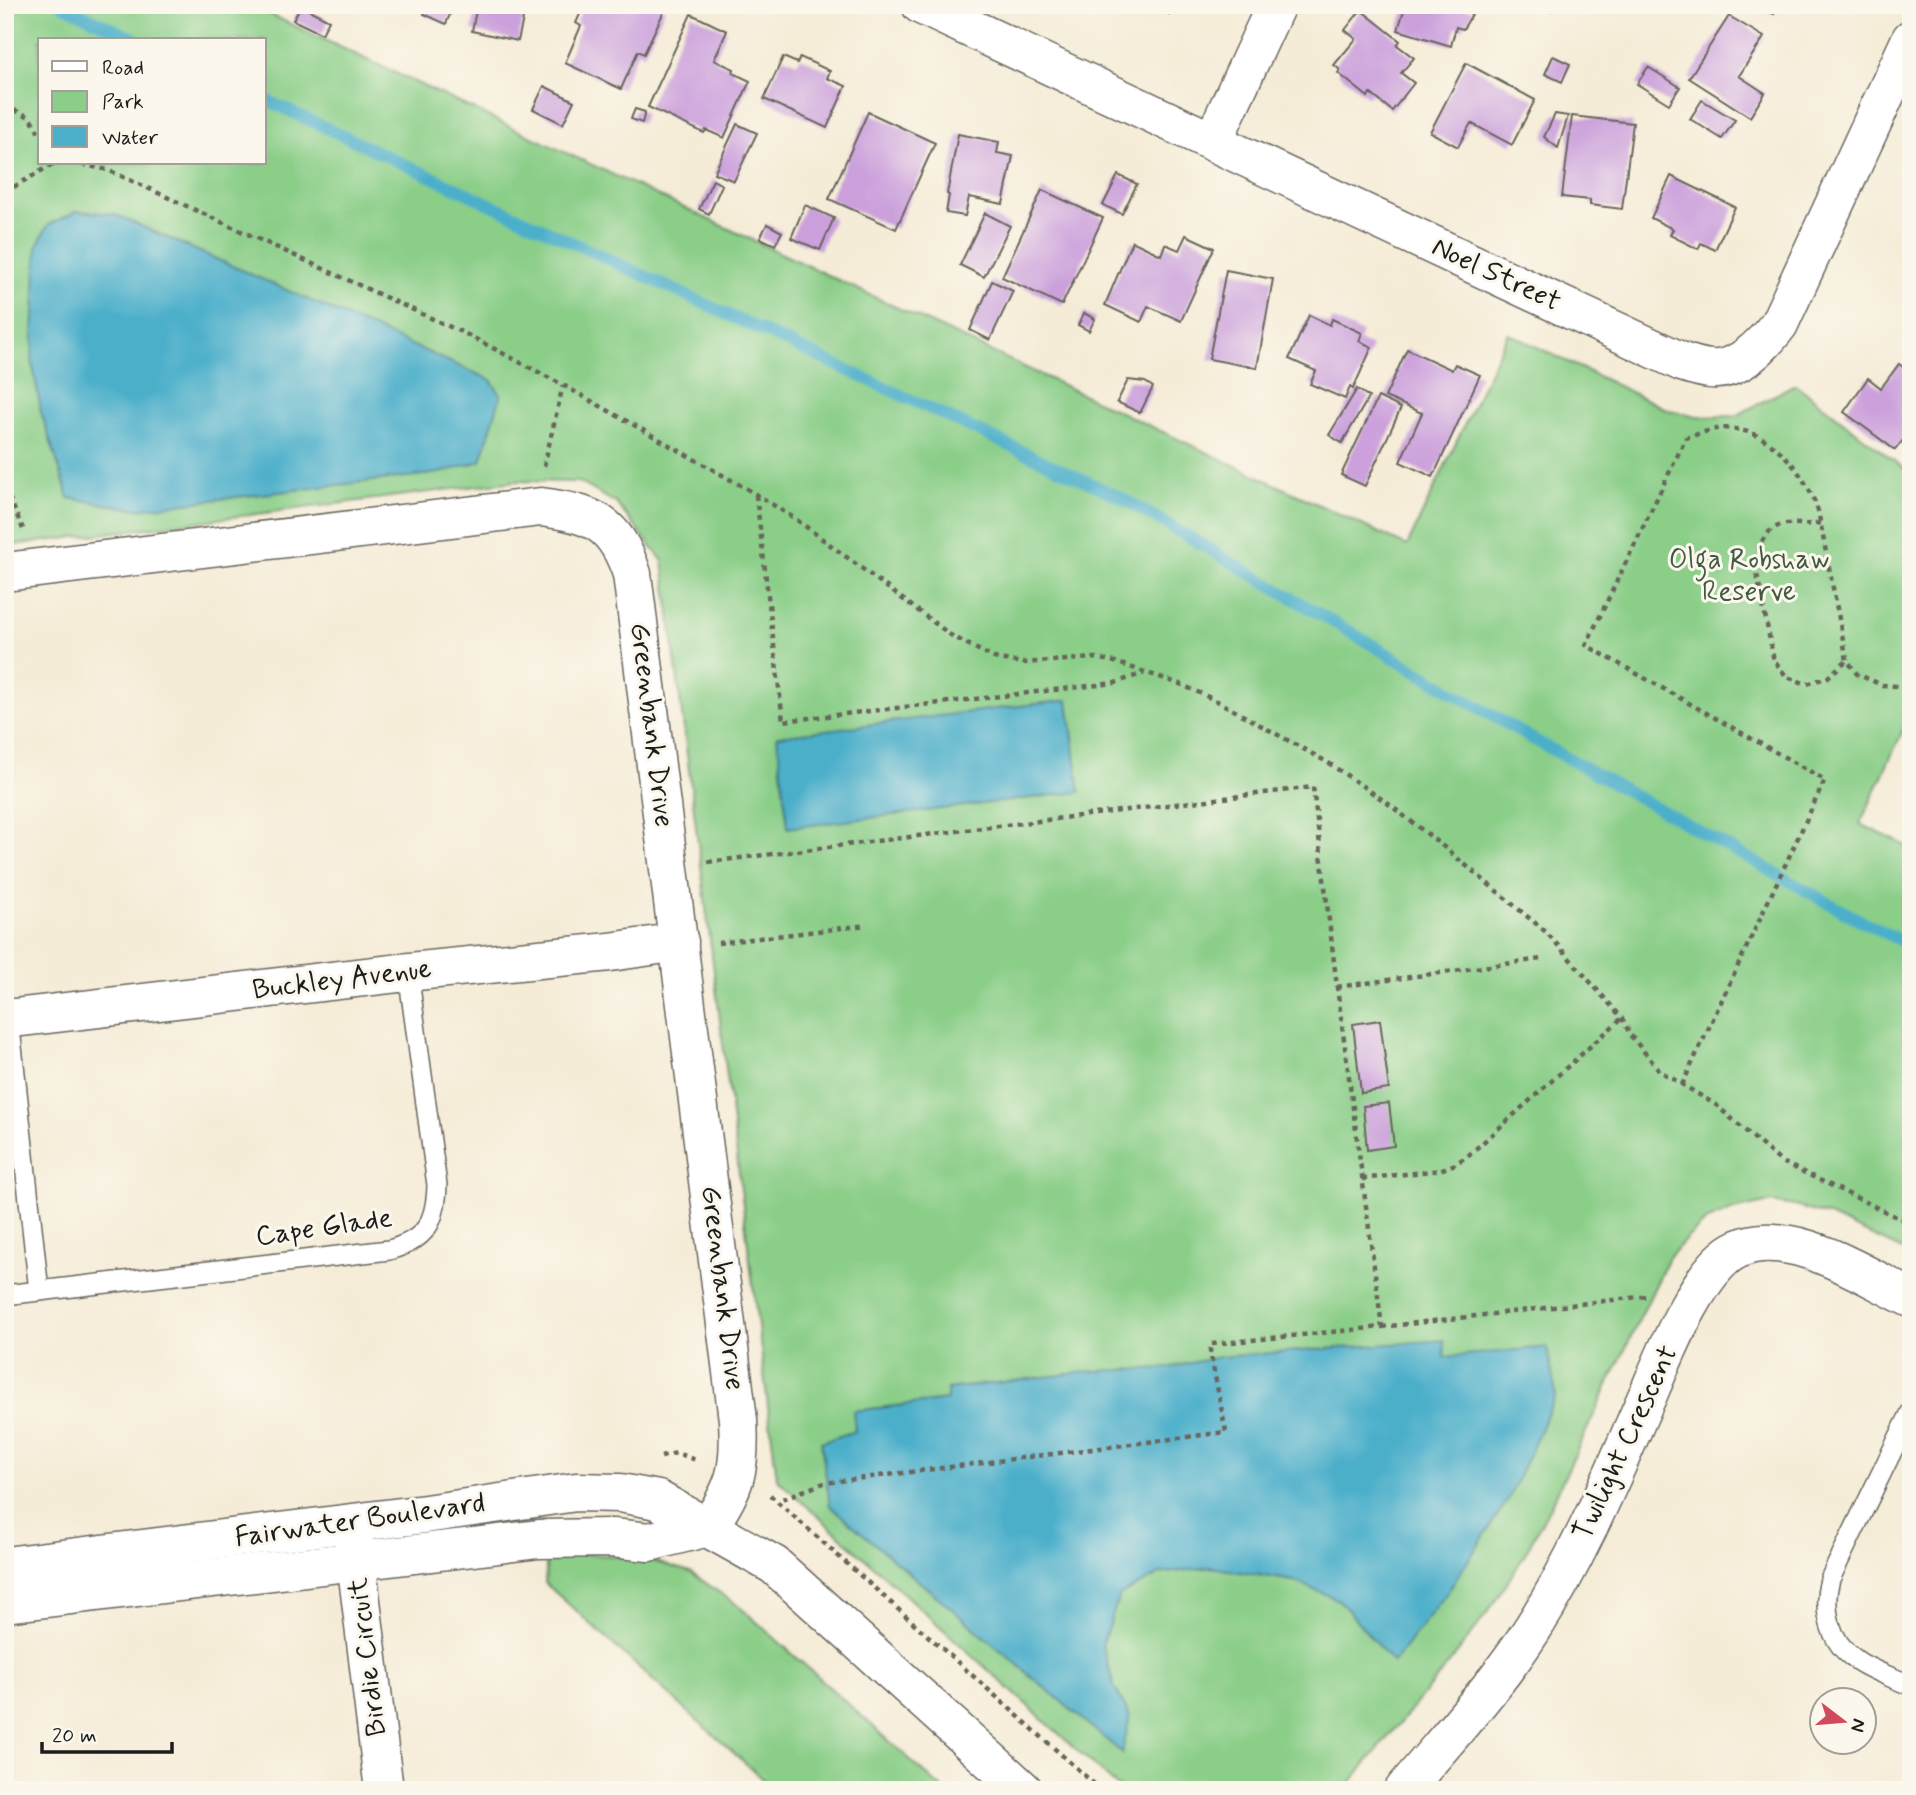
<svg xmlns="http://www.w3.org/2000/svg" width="1916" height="1795" viewBox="0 0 1916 1795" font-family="Mynerve,sans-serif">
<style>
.green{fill:#8ace88;stroke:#537552;stroke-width:2;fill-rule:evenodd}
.water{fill:#4bafca;stroke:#346673;stroke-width:2}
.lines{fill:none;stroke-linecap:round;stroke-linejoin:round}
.stream{stroke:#4bafca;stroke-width:12}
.building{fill:#cba0dc}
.lane-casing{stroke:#68655d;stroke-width:22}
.street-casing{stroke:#68655d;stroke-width:41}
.path{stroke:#68655d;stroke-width:4.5;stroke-dasharray:5 5;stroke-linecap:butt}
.lane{stroke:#fff;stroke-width:19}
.street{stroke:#fff;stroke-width:38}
.labels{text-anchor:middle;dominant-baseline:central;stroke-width:6;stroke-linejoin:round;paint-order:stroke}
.street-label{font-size:28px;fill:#1c1c1c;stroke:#fbf7ec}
.park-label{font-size:28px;fill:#425a42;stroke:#fbf7ec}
</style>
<rect width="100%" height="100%" fill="#fbf7ec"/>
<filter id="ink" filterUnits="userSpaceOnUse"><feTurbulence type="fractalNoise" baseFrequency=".0143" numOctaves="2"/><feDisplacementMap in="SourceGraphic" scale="14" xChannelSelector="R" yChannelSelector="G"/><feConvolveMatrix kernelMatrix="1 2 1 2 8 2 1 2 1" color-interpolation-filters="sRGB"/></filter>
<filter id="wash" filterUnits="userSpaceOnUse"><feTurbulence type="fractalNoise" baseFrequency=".00686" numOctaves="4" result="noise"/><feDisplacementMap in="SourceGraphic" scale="28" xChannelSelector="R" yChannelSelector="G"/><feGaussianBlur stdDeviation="1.57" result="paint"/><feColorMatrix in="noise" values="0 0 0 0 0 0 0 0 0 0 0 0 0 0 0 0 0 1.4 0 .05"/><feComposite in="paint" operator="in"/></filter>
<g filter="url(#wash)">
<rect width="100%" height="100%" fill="#f5ecd7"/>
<g class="green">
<path d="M5 5H250L1407 546 1508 333 1668 410 1700 417 1736 416 1795 384 1911 474V713L1860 824 1911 848V1254L1829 1216 1795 1206 1770 1202 1729 1211 1706 1221 1688 1237 1669 1257 1551 1505 1521 1561 1488 1612 1449 1664 1344 1790H1121L777 1479 663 561 616 503 579 482 516 481 5 546ZM40 40H264V163H40Z"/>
<path d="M547 1551 642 1558 690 1572 740 1607 944 1790H775L545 1583Z"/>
</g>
<g class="water">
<path d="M77 211 114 214 491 380 501 395 481 461 440 473 136 509 69 498 41 412 32 360 37 246 48 225Z"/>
<path d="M1068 700 1080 792 788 828 777 736Z"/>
<path d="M1444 1340 1445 1357 1547 1347 1556 1395 1509 1498 1447 1593 1393 1663 1339 1600 1293 1581 1211 1567 1160 1574 1119 1596 1102 1645 1114 1686 1130 1716 1122 1753 830 1506 821 1442 855 1431 853 1411 947 1400V1389L1093 1371 1167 1368 1219 1357Z"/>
</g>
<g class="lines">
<g class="stream">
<path d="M62 5 137 40"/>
<path d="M264 99 1122 498 1522 733 1856 918 1911 946"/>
</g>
</g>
<g id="blocks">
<g class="building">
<path d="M428 5H454L446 24 424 14Z"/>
<path d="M477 5H526L518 41 472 31Z"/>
<path d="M584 5H656L665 9 644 54 638 51 621 89 565 63 581 26 576 23Z"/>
<path d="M1149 5H1173L1169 14Z"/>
<path d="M1393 5H1454L1474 11 1463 29 1456 27 1451 46 1398 30 1404 10Z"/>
<path d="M1532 5H1552L1551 11Z"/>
<path d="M1756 5H1778L1774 14Z"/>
<path d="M301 6 329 20 322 34 293 20Z"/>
<path d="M1361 10 1400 41 1397 45 1414 58 1401 73 1414 83 1392 111 1370 93 1368 97 1338 73 1340 70 1334 65 1356 39 1345 30Z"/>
<path d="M691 14 727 31 714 60 734 69 733 73 750 81 724 138 706 130 704 133 648 107Z"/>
<path d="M1729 16 1764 37 1739 76 1765 93 1750 117 1689 78Z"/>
<path d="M1553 56 1570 64 1562 82 1545 74Z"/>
<path d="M783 57 797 63 800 57 830 71 827 78 846 86 827 128 764 99Z"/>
<path d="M1466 63 1535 100 1512 145 1471 123 1458 147 1430 132Z"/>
<path d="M1648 67 1680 87 1669 104 1637 84Z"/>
<path d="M544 86 574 101 563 124 533 109Z"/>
<path d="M1702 100 1735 120 1722 139 1690 119Z"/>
<path d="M635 109 645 112 642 123 631 119Z"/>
<path d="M868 112 935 143 896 229 829 199Z"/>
<path d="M1555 114 1568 116 1558 148 1544 137Z"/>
<path d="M1572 116 1633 123 1622 209 1590 205V200L1562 197Z"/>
<path d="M737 124 757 133 734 181 714 173Z"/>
<path d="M958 134 999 142 997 153 1013 156 1003 204 969 197 965 216 946 213 949 195 947 194Z"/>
<path d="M1118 175 1137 184 1122 214 1103 205Z"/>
<path d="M1671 176 1735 207 1715 250 1701 243 1698 249 1670 235 1673 229 1651 218Z"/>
<path d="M713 180 722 185 709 214 699 209Z"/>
<path d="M1042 190 1103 218 1062 305 1002 277Z"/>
<path d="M805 205 834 218 820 250 791 238Z"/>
<path d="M985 213 1010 226 984 277 960 265Z"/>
<path d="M767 224 782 232 775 245 760 238Z"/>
<path d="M1186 235 1214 248 1181 321 1148 306 1141 322 1105 305 1132 241 1161 255 1165 244 1179 250Z"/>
<path d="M1226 270 1273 279 1257 368 1209 359Z"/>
<path d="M992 281 1013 291 990 340 970 330Z"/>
<path d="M1084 313 1095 319 1089 331 1078 325Z"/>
<path d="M1309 315 1330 325 1332 319 1362 333 1359 341 1372 347 1353 389 1350 387 1345 399 1310 384 1316 371 1289 359Z"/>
<path d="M1407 349 1452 370 1455 364 1480 375 1433 477 1400 462 1422 413 1385 397Z"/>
<path d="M1899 364 1911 373V430L1895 450 1844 412 1868 378 1881 388Z"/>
<path d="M1128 380 1145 382 1153 387 1140 413 1117 402Z"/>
<path d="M1357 389 1369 397 1342 443 1329 435Z"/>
<path d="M1378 397 1401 408 1365 486 1341 475Z"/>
<path d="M1380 1020 1389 1089 1361 1093 1353 1024Z"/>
<path d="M1389 1103 1394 1146 1367 1150 1363 1106Z"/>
</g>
</g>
</g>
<g filter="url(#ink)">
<use href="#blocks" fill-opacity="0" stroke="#68655d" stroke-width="2"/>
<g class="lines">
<g class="lane-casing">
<g id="lane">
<path d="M9 1019 39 1291"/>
<path d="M5 1295 389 1250C426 1240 436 1222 437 1185L408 972"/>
<path d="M1911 1412 1830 1579C1822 1607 1829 1642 1855 1659 1871 1671 1893 1677 1911 1686"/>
</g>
</g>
<g class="street-casing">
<g id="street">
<path d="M921 5 1682 362C1691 365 1701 368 1710 369 1738 372 1764 344 1779 324L1911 39"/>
<path d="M1213 141 1276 5"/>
<path d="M5 572 541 507C593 514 615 522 632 574L738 1420C741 1469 736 1487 708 1527"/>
<path d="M5 1019 408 972 610 952 679 942"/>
<path d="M353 1535 384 1790"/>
<path d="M5 1566 425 1514 576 1492 620 1493 658 1500 774 1565 1023 1790"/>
<path d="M5 1603 539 1539 612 1538 649 1542 708 1527"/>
<path d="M1404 1790C1448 1737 1496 1686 1533 1628 1581 1553 1614 1471 1650 1390 1666 1352 1701 1265 1738 1249 1790 1225 1864 1276 1911 1298"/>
</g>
</g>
<g class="path">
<path d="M5 106 30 117 40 135"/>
<path d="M52 163 80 164 108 170 470 336 563 385 756 494 797 520 952 636 994 658 1022 663 1095 658 1115 662 1180 684 1217 701 1327 762 1386 802 1439 843 1546 932 1622 1018 1631 1036 1660 1071 1716 1105 1780 1161 1911 1224"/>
<path d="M5 192 53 164"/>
<path d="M544 466 563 385"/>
<path d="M5 488 23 529"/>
<path d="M756 495 783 721 1115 683 1144 673"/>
<path d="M1820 523C1808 526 1799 523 1787 524 1766 526 1758 545 1755 564L1774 661 1787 677 1807 684 1828 677 1847 660"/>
<path d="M708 862 1313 787 1337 987 1382 1327 1211 1344 1210 1351 1226 1432 824 1483 779 1500"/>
<path d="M718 943 867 925"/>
<path d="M1337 987 1541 959"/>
<path d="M1682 1085 1825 780 1586 645 1686 438C1701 433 1718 426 1735 429 1775 434 1806 475 1818 511L1847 660 1857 674 1882 685 1911 687"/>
<path d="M1362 1179 1440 1170 1455 1164 1470 1154 1622 1018"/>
<path d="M1382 1327 1647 1296"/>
<path d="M661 1457 676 1453 696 1460"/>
<path d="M770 1495 1101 1790"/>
</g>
<use href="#lane" class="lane"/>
<use href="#street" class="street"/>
</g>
</g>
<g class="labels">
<g class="street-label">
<text transform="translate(1496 275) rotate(25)">Noel Street</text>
<text transform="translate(651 725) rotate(83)">Greenbank Drive</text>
<text transform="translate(342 980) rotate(-7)">Buckley Avenue</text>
<text transform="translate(324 1228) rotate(-8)">Cape Glade</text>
<text transform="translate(722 1288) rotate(83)">Greenbank Drive</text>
<text transform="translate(1626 1443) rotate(-65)">Twilight Crescent</text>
<text transform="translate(360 1521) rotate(-8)">Fairwater Boulevard</text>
<text transform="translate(368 1657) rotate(-97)">Birdie Circuit</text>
</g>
<g class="park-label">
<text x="1749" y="560">Olga Robshaw<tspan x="1749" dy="32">Reserve</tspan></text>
</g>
</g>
<rect width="1916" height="1795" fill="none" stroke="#fbf7ec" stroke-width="28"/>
<rect x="38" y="38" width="228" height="126" fill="#fbf7ec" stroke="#a29f99" stroke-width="2"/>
<rect x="52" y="61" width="35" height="10" fill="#ffffff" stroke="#a29f99" stroke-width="2"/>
<text x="102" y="74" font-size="21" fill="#1c1c1c">Road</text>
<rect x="52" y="91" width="35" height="21" fill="#8ace88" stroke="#a29f99" stroke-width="2"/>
<text x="102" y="108" font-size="21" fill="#1c1c1c">Park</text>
<rect x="52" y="126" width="35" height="21" fill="#4bafca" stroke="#a29f99" stroke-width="2"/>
<text x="102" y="144" font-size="21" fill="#1c1c1c">Water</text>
<g transform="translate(1843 1721) rotate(106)"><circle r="33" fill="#fbf7ec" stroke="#a29f99" stroke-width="2"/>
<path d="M0-5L12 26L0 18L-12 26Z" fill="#d1495b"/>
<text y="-10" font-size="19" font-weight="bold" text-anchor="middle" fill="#1c1c1c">N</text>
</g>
<path d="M42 1742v10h130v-10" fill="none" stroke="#1c1c1c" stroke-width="3.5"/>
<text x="52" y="1742" font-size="21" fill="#1c1c1c" stroke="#fbf7ec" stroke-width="5" paint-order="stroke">20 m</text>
</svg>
